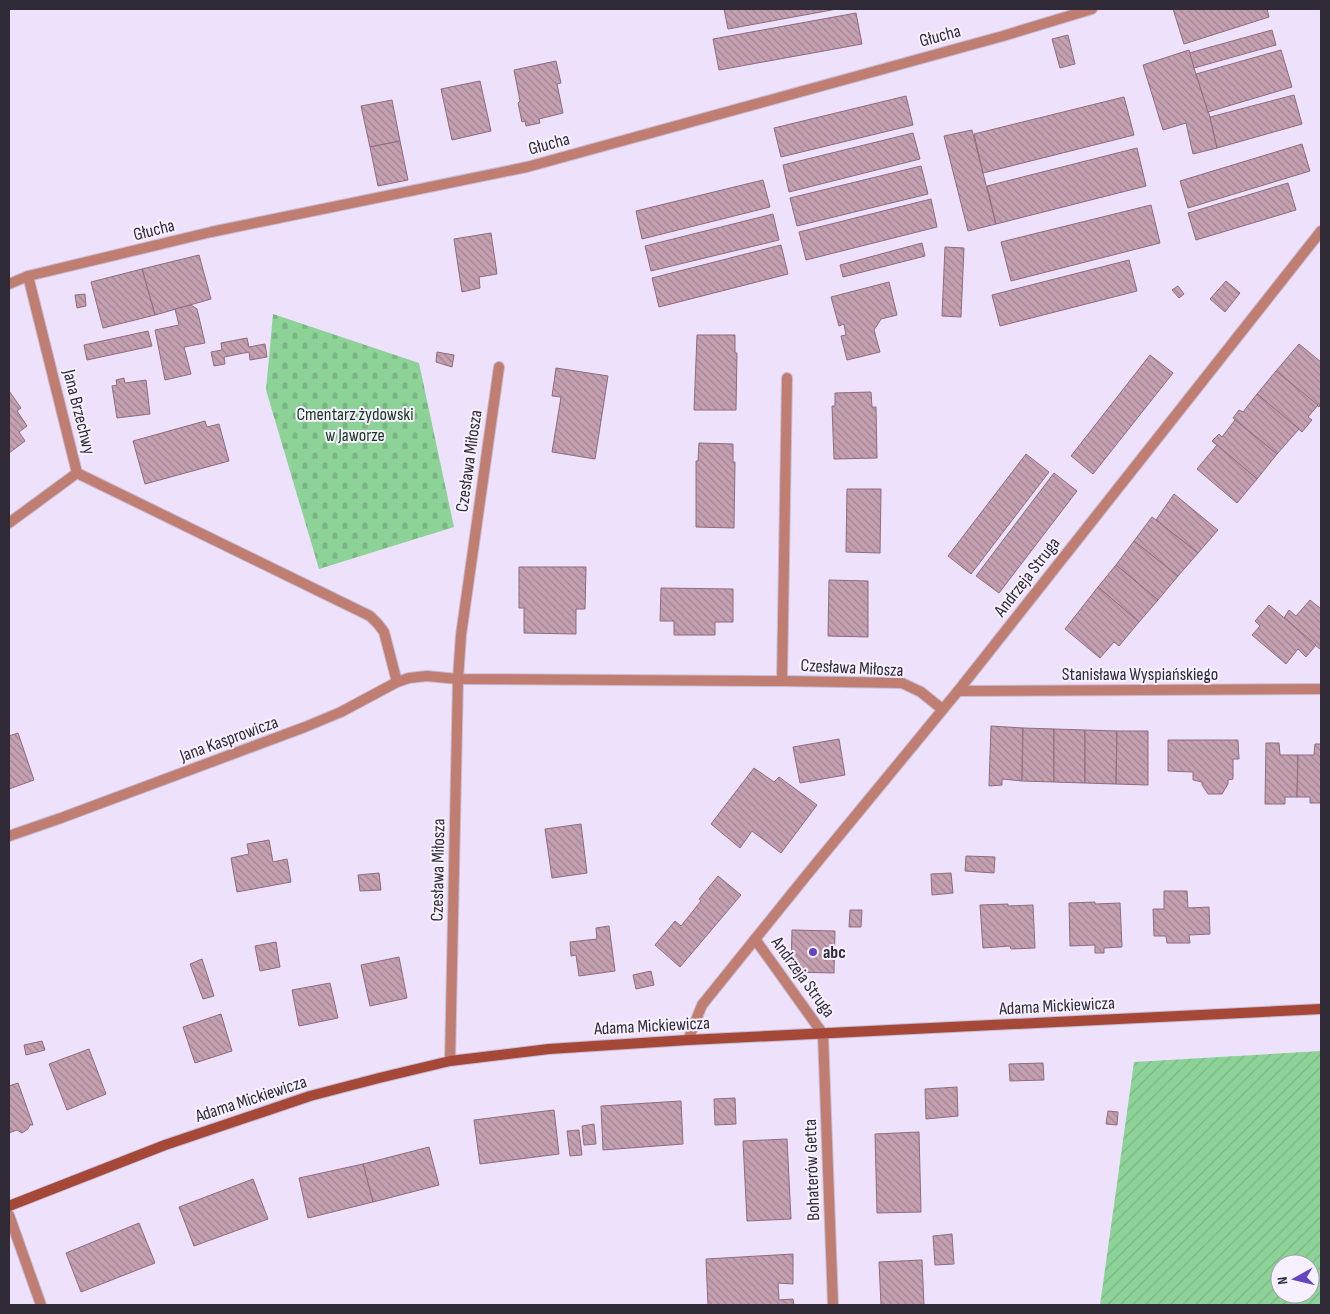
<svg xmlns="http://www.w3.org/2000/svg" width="1330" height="1314" viewBox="0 0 1330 1314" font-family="'Sofia Sans Condensed',sans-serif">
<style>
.cemetery{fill:url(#cemetery-stones)}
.garden{fill:url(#garden-furrows);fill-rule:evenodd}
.building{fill:url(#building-back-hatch);stroke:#8e6c7c}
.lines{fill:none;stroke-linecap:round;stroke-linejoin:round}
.street-casing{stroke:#c7bcd5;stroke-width:12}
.secondary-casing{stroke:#c7bcd5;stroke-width:12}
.street{stroke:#bf7e71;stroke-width:10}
.secondary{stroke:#a54837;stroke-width:10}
.poi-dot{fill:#6445bd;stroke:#f7f1ff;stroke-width:2}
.labels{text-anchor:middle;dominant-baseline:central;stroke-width:4;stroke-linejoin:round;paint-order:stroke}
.street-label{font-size:18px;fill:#302a37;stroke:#f7f1ff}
.park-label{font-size:18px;fill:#15371c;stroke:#f7f1ff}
.poi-label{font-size:18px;font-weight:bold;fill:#302a37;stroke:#f7f1ff;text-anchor:start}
</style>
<defs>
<pattern id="cemetery-stones" width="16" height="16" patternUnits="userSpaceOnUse" patternTransform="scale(1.25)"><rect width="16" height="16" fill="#8dd398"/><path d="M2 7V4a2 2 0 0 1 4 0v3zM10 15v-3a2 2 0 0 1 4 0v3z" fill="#7ab584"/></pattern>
<pattern id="garden-furrows" width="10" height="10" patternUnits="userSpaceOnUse" patternTransform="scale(1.25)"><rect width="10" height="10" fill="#8dd398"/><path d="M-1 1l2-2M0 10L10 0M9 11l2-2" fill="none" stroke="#7ab584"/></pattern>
<pattern id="building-back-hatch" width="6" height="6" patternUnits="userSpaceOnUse" patternTransform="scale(1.25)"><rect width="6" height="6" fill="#c5a0b1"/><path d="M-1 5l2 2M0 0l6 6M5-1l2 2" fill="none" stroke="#a08391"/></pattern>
</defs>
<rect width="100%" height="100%" fill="#ede1fc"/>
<path class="cemetery" d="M273 314 419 363 454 527 319 569 266 390Z"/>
<path class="garden" d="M1321 1051V1305H1100L1134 1062ZM1280 1264H1310V1294H1280Z"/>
<g class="building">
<path d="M724 9H837L728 29Z"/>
<path d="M1173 9H1267L1269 17 1184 44Z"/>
<path d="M856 13 862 44 719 70 713 39Z"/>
<path d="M1272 30 1276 45 1194 68 1189 53Z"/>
<path d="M1068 35 1075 64 1060 68 1052 39Z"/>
<path d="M1189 50 1194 68 1210 117 1217 148 1193 154 1186 123 1163 130 1143 65Z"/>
<path d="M1281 50 1292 87 1208 112 1196 74Z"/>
<path d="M556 61 561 83 557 84 563 113 539 119 540 123 526 126 525 121 522 122 518 103 520 101 514 70Z"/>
<path d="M480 81 491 131 452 140 441 89Z"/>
<path d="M1294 95 1302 124 1217 148 1210 117Z"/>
<path d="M906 96 913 125 781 157 774 128Z"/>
<path d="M1124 97 1134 135 983 173 974 134Z"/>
<path d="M392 100 400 141 370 147 361 106Z"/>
<path d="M972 130 996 224 968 231 944 136Z"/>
<path d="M913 133 920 159 789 192 783 165Z"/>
<path d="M400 141 408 180 378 186 370 147Z"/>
<path d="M1302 144 1310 171 1188 208 1180 181Z"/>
<path d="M1137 148 1146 186 996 224 987 186Z"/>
<path d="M921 166 928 194 797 226 790 198Z"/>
<path d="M763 180 770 207 642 239 636 211Z"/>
<path d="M1288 183 1296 210 1196 240 1188 213Z"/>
<path d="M931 199 937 227 806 260 799 232Z"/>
<path d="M1151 205 1160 243 1011 281 1001 242Z"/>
<path d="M773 214 779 240 651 271 645 246Z"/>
<path d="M491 233 497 274 479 277 480 288 462 292 454 239Z"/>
<path d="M922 243 925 256 843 277 840 265Z"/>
<path d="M781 245 788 274 659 307 652 278Z"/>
<path d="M945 247 964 248 961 317 942 316Z"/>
<path d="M199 255 211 299 155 315 142 269Z"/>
<path d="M1129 260 1137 291 1000 326 992 295Z"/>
<path d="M142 269 155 315 103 328 91 282Z"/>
<path d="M1226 281 1240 293 1225 312 1210 299Z"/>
<path d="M889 282 897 315 881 319 874 330 880 352 847 360 841 336 846 335 844 324 839 326 831 297Z"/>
<path d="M1178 286 1184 294 1179 298 1172 290Z"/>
<path d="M85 294 86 306 77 308 75 295Z"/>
<path d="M191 305 197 309 205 343 184 347 191 374 165 380 155 330 179 325 175 309Z"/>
<path d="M148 331 152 346 87 360 84 345Z"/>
<path d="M697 335H735V353H737L736 410H694Z"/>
<path d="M247 338 249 347 265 344 267 357 250 360 249 352 224 357 225 364 214 366 211 352 222 350 221 343Z"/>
<path d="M1299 344 1321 362V404L1319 407 1276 371Z"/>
<path d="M437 352 454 355 452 367 436 362Z"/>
<path d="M1150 355 1173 373 1093 474 1071 456Z"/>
<path d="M556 368 608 376 595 459 552 452 561 397 552 396Z"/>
<path d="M1276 371 1318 405 1308 417 1312 420 1302 432 1257 394Z"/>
<path d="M124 378 125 383 146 380 150 414 117 418 112 386 117 385 116 380Z"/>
<path d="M9 391 21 408 17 411 27 426 19 432 25 441 9 453Z"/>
<path d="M871 392 872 407H876L877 458 834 459 832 406H835V393Z"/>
<path d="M1257 394 1299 429 1277 454 1233 418 1239 410 1243 412Z"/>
<path d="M1235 420 1277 454 1257 479 1212 441 1219 434 1222 437Z"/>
<path d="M205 421 207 427 219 424 229 461 145 484 133 441Z"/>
<path d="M699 443 733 444V462H735L734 528 696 527V461H698Z"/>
<path d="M1217 445 1257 479 1237 503 1197 469Z"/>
<path d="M1026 454 1049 472 971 574 948 556Z"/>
<path d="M1054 473 1077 491 999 593 976 576Z"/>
<path d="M847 489H881L880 553 846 552Z"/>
<path d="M1174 494 1218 530 1198 553 1156 520Z"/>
<path d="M1152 517 1198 553 1178 576 1134 541Z"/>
<path d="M1134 541 1178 576 1158 600 1116 565Z"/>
<path d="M1116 565 1158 600 1139 622 1098 587Z"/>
<path d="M519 567H586L585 609H576V634L524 633V608H519Z"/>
<path d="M829 580 868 581V637L828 636Z"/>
<path d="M1098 587 1139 622 1119 646 1114 642 1100 658 1065 629Z"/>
<path d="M661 588 733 589V622H715V635H674V621H660Z"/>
<path d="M1310 600 1321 609V650L1284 618 1289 610 1296 616Z"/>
<path d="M1269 605 1316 645 1306 657 1298 649 1286 664 1252 635 1260 626 1255 621Z"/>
<path d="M991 726 1023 728 1022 781 1002 779V785L989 786Z"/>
<path d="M1023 728 1054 729V782L1022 781Z"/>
<path d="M1054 729 1085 730V783L1054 782Z"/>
<path d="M1085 730 1117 731 1116 784 1085 783Z"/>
<path d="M1117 731H1148V785L1116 784Z"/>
<path d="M18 733 34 780 9 789V736Z"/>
<path d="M839 739 845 775 800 783 793 747Z"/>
<path d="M1168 740H1238L1239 759H1233V779L1228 780V784L1222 794H1208L1202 785V782L1193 780V772L1168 771Z"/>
<path d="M1266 743H1279L1280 755H1298L1297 797H1285V804H1265Z"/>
<path d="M1315 744H1321V803H1310V797H1297L1298 755H1314Z"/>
<path d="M754 768 774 782 779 777 817 805 781 853 752 831 740 848 711 824Z"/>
<path d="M581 824 587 873 552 878 545 829Z"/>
<path d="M269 840 273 862 287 859 291 882 237 892 231 858 249 854 247 844Z"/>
<path d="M966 856 995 857 994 873 965 871Z"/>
<path d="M379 873 381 890 360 891 358 875Z"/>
<path d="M951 873 953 893 932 895 931 874Z"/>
<path d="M718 876 741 895 680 967 655 945 675 921 681 926 701 901 699 899Z"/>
<path d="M1164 891H1187L1188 908 1209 907 1210 934 1189 935 1190 943H1167L1166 936H1154L1153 909H1164Z"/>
<path d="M1095 902V904L1120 903 1122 947 1104 948V953H1095V945L1070 946 1069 903Z"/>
<path d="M1008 904V906L1033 905 1035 948 1011 949 1010 946 983 948 980 905Z"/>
<path d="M850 910H862L861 927H849Z"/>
<path d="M609 926 615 971 579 976 576 955 571 956 570 942 597 939 596 928Z"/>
<path d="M792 930 835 931 834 973 791 972Z"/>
<path d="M276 942 280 967 260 971 255 946Z"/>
<path d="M399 957 407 998 370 1006 361 965Z"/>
<path d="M202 959 214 996 203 999 190 964Z"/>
<path d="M651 971 654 985 636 989 633 975Z"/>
<path d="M330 983 338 1018 299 1026 292 990Z"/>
<path d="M221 1014 232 1051 195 1063 183 1027Z"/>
<path d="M42 1041 45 1050 26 1055 24 1045Z"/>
<path d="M89 1049 106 1094 67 1110 49 1064Z"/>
<path d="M1043 1063 1044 1080 1010 1081 1009 1064Z"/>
<path d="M18 1083 33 1125H30L28 1129 22 1133 17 1130 9 1133V1086Z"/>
<path d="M957 1087 958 1116 926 1119 925 1089Z"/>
<path d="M735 1098 736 1124 715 1125 714 1099Z"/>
<path d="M681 1101 683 1144 603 1150 601 1106Z"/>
<path d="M554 1110 559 1154 480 1164 474 1120Z"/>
<path d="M1108 1111 1118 1112 1117 1125 1106 1124Z"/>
<path d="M594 1124 596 1144 584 1145 582 1126Z"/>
<path d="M579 1130 582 1155 570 1156 567 1131Z"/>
<path d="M919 1132 921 1212 877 1213 875 1134Z"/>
<path d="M787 1139 791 1219 747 1221 743 1141Z"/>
<path d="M429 1147 439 1185 373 1202 363 1164Z"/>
<path d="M363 1164 373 1202 308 1218 299 1178Z"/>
<path d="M253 1179 268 1219 194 1246 179 1207Z"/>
<path d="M139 1223 155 1263 81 1292 66 1253Z"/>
<path d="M952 1234 954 1264 935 1265 933 1236Z"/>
<path d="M793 1254V1284L778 1283 779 1300 793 1299 794 1305H708L706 1259Z"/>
<path d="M922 1260 924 1305H881L879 1262Z"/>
</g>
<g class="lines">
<g class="street-casing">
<g id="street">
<path d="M9 284 28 276 211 232 527 167 1003 36 1092 9"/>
<path d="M77 473 370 616 378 624 384 632 397 682"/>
<path d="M9 523 77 473 28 276"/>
<path d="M782 681 787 378"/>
<path d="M958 691 1321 689"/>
<path d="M9 836 61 818 305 727 341 712 397 682 409 678 427 676 458 679 782 681 902 683 921 692 942 709"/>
<path d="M755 939 823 1034 833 1305"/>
<path d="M688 1040 702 1005 810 871 958 691 1321 231"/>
<path d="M450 1061 458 679 461 635 499 367"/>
<path d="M9 1215 41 1305"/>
</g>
</g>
<g class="secondary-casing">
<path id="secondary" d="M9 1206 165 1145 310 1096 379 1078 450 1061 549 1049 688 1040 1321 1009"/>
</g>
<use href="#street" class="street"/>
<use href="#secondary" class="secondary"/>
</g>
<circle class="poi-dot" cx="813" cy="952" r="5"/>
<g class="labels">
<g class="street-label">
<text transform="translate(940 36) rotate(-15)">Głucha</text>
<text transform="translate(549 144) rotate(-15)">Głucha</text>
<text transform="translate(154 230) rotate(-14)">Głucha</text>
<text transform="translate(79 412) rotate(76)">Jana Brzechwy</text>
<text transform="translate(469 461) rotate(-82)">Czesława Miłosza</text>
<text transform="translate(1027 577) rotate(-52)">Andrzeja Struga</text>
<text transform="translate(852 668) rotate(3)">Czesława Miłosza</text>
<text x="1140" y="674">Stanisława Wyspiańskiego</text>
<text transform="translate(229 739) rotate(-20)">Jana Kasprowicza</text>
<text transform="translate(438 870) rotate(-89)">Czesława Miłosza</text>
<text transform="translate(803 977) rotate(54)">Andrzeja Struga</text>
<text transform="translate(1057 1006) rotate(-3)">Adama Mickiewicza</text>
<text transform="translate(652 1026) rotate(-3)">Adama Mickiewicza</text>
<text transform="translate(251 1099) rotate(-18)">Adama Mickiewicza</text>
<text transform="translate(812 1170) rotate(-92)">Bohaterów Getta</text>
</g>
<g class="park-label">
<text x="355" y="414">Cmentarz żydowski<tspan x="355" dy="21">w Jaworze</tspan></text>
</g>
<g class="poi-label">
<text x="823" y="952">abc</text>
</g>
</g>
<rect width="1330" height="1314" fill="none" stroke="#302a37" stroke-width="20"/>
<g transform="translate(1295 1279) rotate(262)"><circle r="24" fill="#f7f1ff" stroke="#a7a1af"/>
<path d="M0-4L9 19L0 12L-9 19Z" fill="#6445bd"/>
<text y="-8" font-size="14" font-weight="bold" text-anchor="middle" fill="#302a37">N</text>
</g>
</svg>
